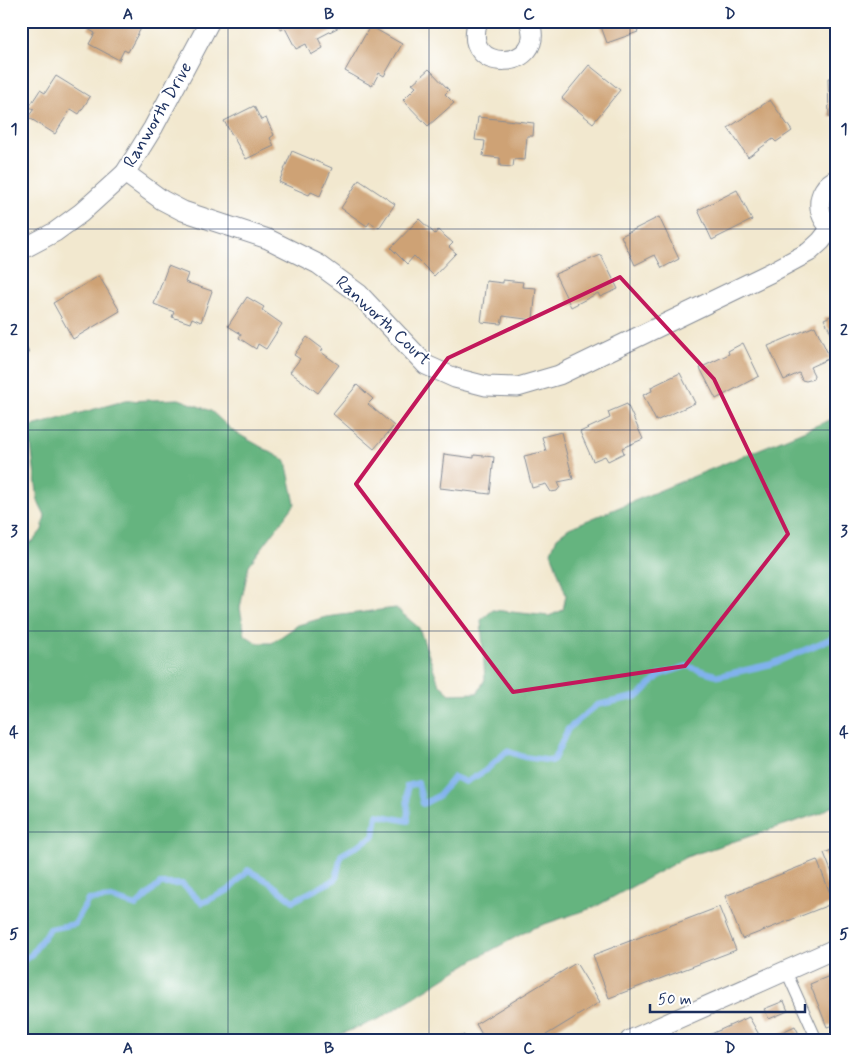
<svg xmlns="http://www.w3.org/2000/svg" width="858" height="1061" viewBox="0 0 858 1061" font-family="Mynerve,sans-serif">
<style>
.forest{fill:#65b47f;stroke:#40726e}
.lines{fill:none;stroke-linecap:round;stroke-linejoin:round}
.stream{stroke:#81b2ed;stroke-width:6}
.building{fill:#cea275}
.lane-casing{stroke:#868c96;stroke-width:12}
.street-casing{stroke:#868c96;stroke-width:21}
.lane{stroke:#fff;stroke-width:10}
.street{stroke:#fff;stroke-width:19}
.marked{fill:none;stroke:#c2185b;stroke-width:4;stroke-linejoin:round}
.grid{fill:none;stroke:#1b2f5e;stroke-width:1;stroke-opacity:0.55}
.labels{text-anchor:middle;dominant-baseline:central;stroke-width:4;stroke-linejoin:round;paint-order:stroke}
.street-label{font-size:18px;fill:#1b2f5e;stroke:#fff}
.neatline{fill:none;stroke:#1b2f5e;stroke-width:2}
.grid-label{font-size:16px;text-anchor:middle;font-weight:bold;fill:#1b2f5e}
</style>
<rect width="100%" height="100%" fill="#fff"/>
<filter id="ink" filterUnits="userSpaceOnUse"><feTurbulence type="fractalNoise" baseFrequency=".02" numOctaves="2"/><feDisplacementMap in="SourceGraphic" scale="10" xChannelSelector="R" yChannelSelector="G"/><feConvolveMatrix kernelMatrix="1 2 1 2 8 2 1 2 1" color-interpolation-filters="sRGB"/></filter>
<filter id="wash" filterUnits="userSpaceOnUse"><feTurbulence type="fractalNoise" baseFrequency=".0096" numOctaves="4" result="noise"/><feDisplacementMap in="SourceGraphic" scale="20" xChannelSelector="R" yChannelSelector="G"/><feGaussianBlur stdDeviation="1.12" result="paint"/><feColorMatrix in="noise" values="0 0 0 0 0 0 0 0 0 0 0 0 0 0 0 0 0 1.4 0 .05"/><feComposite in="paint" operator="in"/></filter>
<g filter="url(#wash)">
<rect width="100%" height="100%" fill="#f2e8cf"/>
<path class="forest" d="M179 399 211 411 233 431 286 461 295 504 249 565 240 608 245 635 257 643H272L298 625 326 617 396 608 419 628 439 684 450 694 478 693 485 679 481 620 493 610 549 616 563 610 566 595 551 552 557 537 569 528 837 417V803L821 813 686 857 595 907 533 928 475 959 379 1019 336 1036 320 1040H21V547L33 541 42 530 45 515 38 501 29 427 124 401Z"/>
<g class="lines">
<g class="stream">
<path d="M837 572V582"/>
<path d="M21 962 31 955 49 929 75 924 88 900 112 898 136 906 160 884H182L202 903 229 890 248 870 269 882 293 901 336 879 341 855 374 836 377 815 408 821 407 786 418 783 423 804 438 796 454 777 466 782 485 771 507 751 524 757 553 761 568 729 597 705 639 696 660 675 687 666 719 676 772 664 837 636"/>
</g>
</g>
<g id="blocks">
<g class="building">
<path d="M93 21H145L128 52 124 50 119 60 89 44 95 33 88 29Z"/>
<path d="M276 21H341L343 25 318 38 323 48 311 55 306 44 296 49 285 28 281 30Z"/>
<path d="M599 21H634L638 32 607 43Z"/>
<path d="M370 26 402 44 384 76 379 73 372 86 345 71Z"/>
<path d="M589 65 620 90 593 123 562 98Z"/>
<path d="M429 69 449 90 445 94 454 103 428 126 403 100 416 87 412 84Z"/>
<path d="M56 76 90 97 79 114 71 109 55 134 28 117 34 109 29 107 40 90 45 93Z"/>
<path d="M828 78H837V117H829Z"/>
<path d="M770 100 792 131 776 142 773 139 748 157 728 128Z"/>
<path d="M254 106 261 120 266 118 274 135 270 138 274 146 246 159 224 121Z"/>
<path d="M478 117 534 123 533 136H527L525 160 514 159 513 167 500 166V158L483 156 485 141 475 140Z"/>
<path d="M292 151 332 168 320 196 311 192 309 195 279 182Z"/>
<path d="M21 164 28 175 21 179Z"/>
<path d="M359 180 395 204 379 228 370 222 367 226 341 208Z"/>
<path d="M737 190 752 220 712 240 698 210Z"/>
<path d="M659 217 679 259 662 268 655 255 635 265 621 236Z"/>
<path d="M419 219 435 234 438 230 453 243 449 247 456 253 434 276 414 256 407 264 391 248Z"/>
<path d="M601 255 618 289 600 297 598 293 571 307 555 274Z"/>
<path d="M168 266 188 274 185 282 212 291 201 322 192 318 190 323 172 317 174 312 154 304Z"/>
<path d="M99 276 120 311 73 339 53 303Z"/>
<path d="M503 280 523 282 522 287 536 288 533 320 503 316 501 324 481 322 486 281 503 283Z"/>
<path d="M247 297 264 307 262 310 282 324 266 349 258 344 256 349 239 338 241 334 228 326Z"/>
<path d="M837 308V345L824 319 835 314 833 310Z"/>
<path d="M815 326 830 358 810 367 814 375 813 379 806 381 802 380 799 373 784 380 768 346Z"/>
<path d="M21 330 29 354 21 356Z"/>
<path d="M307 337 323 349 321 352 339 365 318 393 290 372 300 359 294 355Z"/>
<path d="M743 343 759 376 716 399 700 368 729 354 728 351Z"/>
<path d="M680 373 695 403 656 421 643 395 652 391 651 387Z"/>
<path d="M357 385 373 399 368 404 394 426 374 449 333 414Z"/>
<path d="M627 404 643 439 622 448 624 453 608 461 605 456 593 461 580 432 610 418 608 412Z"/>
<path d="M561 432 573 479 558 482 560 487 557 491 551 492 546 484 532 488 524 456 546 451 542 437Z"/>
<path d="M444 454 474 458V455L494 457 490 494 440 488Z"/>
<path d="M837 848V886L824 853Z"/>
<path d="M817 860 834 903 742 939 725 896Z"/>
<path d="M719 907 736 950 609 998 593 955Z"/>
<path d="M576 963 600 1002 538 1040H485L476 1024Z"/>
<path d="M837 973V1024L827 1027 810 984Z"/>
<path d="M784 1001 788 1011 769 1019 764 1009Z"/>
<path d="M749 1017 762 1040H711L709 1035Z"/>
<path d="M795 1026 802 1040H778L776 1035Z"/>
<path d="M464 1035 467 1040H455Z"/>
</g>
</g>
</g>
<g filter="url(#ink)">
<use href="#blocks" fill-opacity="0" stroke="#868c96" stroke-width="1"/>
<g class="lines">
<g class="lane-casing">
<path id="lane" d="M786 971 817 1040"/>
</g>
<g class="street-casing">
<g id="street">
<path d="M478 21C459 76 550 71 529 21"/>
<path d="M125 173 162 200 183 211 268 239 318 264 359 294 426 365 455 378 486 386 518 387 559 375 770 273 809 252 821 241 831 228"/>
<path d="M837 179C813 189 815 221 837 231"/>
<path d="M21 250 55 232 81 213 125 173 153 128 210 21"/>
<path d="M630 1040 837 948"/>
</g>
</g>
<use href="#lane" class="lane"/>
<use href="#street" class="street"/>
</g>
</g>
<path class="marked" d="M620 277 714 379 788 534 685 666 513 692 356 484 448 358Z"/>
<path class="grid" d="M228 21V1040M429 21V1040M630 21V1040M21 229H837M21 430H837M21 631H837M21 832H837"/>
<g class="labels">
<g class="street-label">
<text transform="translate(158 115) rotate(-60)">Ranworth Drive</text>
<text transform="translate(383 321) rotate(43)">Ranworth Court</text>
</g>
</g>
<rect width="858" height="1061" fill="none" stroke="#fff" stroke-width="55"/>
<path d="M650 1004v8h155v-8" fill="none" stroke="#1b2f5e" stroke-width="2.5"/>
<text x="658" y="1004" font-size="15" fill="#1b2f5e" stroke="#ffffff" stroke-width="4" paint-order="stroke">50 m</text>
<rect x="28" y="28" width="802" height="1006" class="neatline"/>
<g class="grid-label">
<text x="128" y="19">A</text>
<text x="329" y="19">B</text>
<text x="529" y="19">C</text>
<text x="730" y="19">D</text>
<text x="14" y="134">1</text>
<text x="844" y="134">1</text>
<text x="14" y="335">2</text>
<text x="844" y="335">2</text>
<text x="14" y="536">3</text>
<text x="844" y="536">3</text>
<text x="14" y="737">4</text>
<text x="844" y="737">4</text>
<text x="14" y="939">5</text>
<text x="844" y="939">5</text>
<text x="128" y="1053">A</text>
<text x="329" y="1053">B</text>
<text x="529" y="1053">C</text>
<text x="730" y="1053">D</text>
</g>
</svg>
